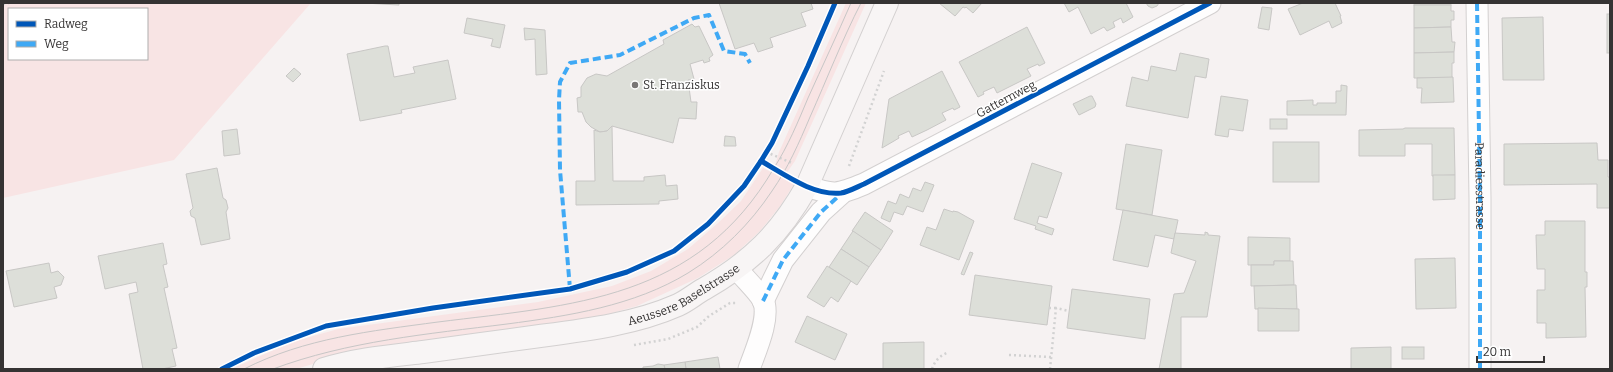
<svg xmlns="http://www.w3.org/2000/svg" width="1613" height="372" viewBox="0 0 1613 372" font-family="Bitter,serif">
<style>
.green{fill:#f8e4e4;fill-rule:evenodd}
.building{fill:#dddfd9;stroke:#c8c7c5}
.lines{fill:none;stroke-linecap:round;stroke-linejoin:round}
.street-casing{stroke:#d3d0d0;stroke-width:23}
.secondary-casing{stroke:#d3d0d0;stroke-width:24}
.path{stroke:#d2d2d2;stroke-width:2.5;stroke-dasharray:2 3;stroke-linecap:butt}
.street{stroke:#fefdfd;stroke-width:21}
.secondary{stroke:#f8f5f5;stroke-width:22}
.tram{stroke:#c7c6c6;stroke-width:1}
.quiet{stroke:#3fa9f5;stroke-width:4;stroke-dasharray:8 4;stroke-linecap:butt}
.cycleway-casing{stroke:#fff;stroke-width:8}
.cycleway{stroke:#0057b8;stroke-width:5}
.poi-dot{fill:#797676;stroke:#fff;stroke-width:1.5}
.labels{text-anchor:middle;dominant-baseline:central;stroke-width:3;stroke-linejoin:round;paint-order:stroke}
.poi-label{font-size:12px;fill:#353333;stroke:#fff;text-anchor:start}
.street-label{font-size:12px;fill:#353333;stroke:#fff}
</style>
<rect width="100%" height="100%" fill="#f6f2f2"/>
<g class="green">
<path d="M9 3H311L174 160 3 198V4ZM9 9H147V59H9Z"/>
<path d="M846 3H866L795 161 783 178 794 184 781 205 760 231 734 255 698 278 637 306 598 317 384 346 347 354 296 369H231L292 342 338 329 538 302 612 286 651 271 688 249 718 223 741 201 763 168 773 173 779 152Z"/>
</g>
<g class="building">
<path d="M364 3H399V5Z"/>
<path d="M719 3H811L813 9 801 13 806 26 770 38 773 47 758 52 754 43 735 49Z"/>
<path d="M939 3H982L973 13 966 7 965 8 963 7 955 16Z"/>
<path d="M1064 3H1126L1133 17 1123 23 1121 18 1113 22 1115 27 1107 31 1104 27 1091 34 1078 7 1069 12Z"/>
<path d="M1146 3H1159L1157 6 1152 8 1148 6Z"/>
<path d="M1303 3H1335L1341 16H1340L1342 23 1332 28 1329 21 1300 35 1288 9Z"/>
<rect x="1414" y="3" width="37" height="2"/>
<path d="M1414 5H1451V11H1454V20H1451V27L1414 28Z"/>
<path d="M1262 7 1272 8 1269 30 1258 28Z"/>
<rect x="1607" y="14" width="3" height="39"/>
<path d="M1543 17 1544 80H1503L1502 18Z"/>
<path d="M467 18 505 25 500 48 491 46 493 39 464 33Z"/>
<path d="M692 24 695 27 699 26 713 55 709 58 710 61 704 63 703 60 690 64 694 79 688 80 691 102H697L696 119 679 118 673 143 612 126 607 131 600 132 591 127 586 122 582 112H578L577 98 581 97V87L587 78 596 74 607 76 664 44 663 40Z"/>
<path d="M1027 27 1045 63 1039 66 1038 64 1027 69 1031 76 997 93 994 87 983 92 984 94 978 97 959 62Z"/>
<path d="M1451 27 1452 42H1455L1454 52 1414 53V28Z"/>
<path d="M524 28 545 30 547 74 536 75 535 39 525 40Z"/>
<path d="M385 46H388L394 77 415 73 413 67 448 60 456 99 401 110 402 113 360 121 347 54Z"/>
<path d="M1454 52V63H1452V78H1414V53Z"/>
<path d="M1180 53 1209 59 1206 78 1195 76 1188 118 1126 106 1132 77 1148 81 1151 66 1176 71Z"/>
<path d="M294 68 301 74 293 82 286 76Z"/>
<path d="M942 71 960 107 954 110 953 108 942 113 946 120 927 130 912 137 909 131 898 136 899 138 894 141 882 148 889 99Z"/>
<path d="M1453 77 1454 102 1421 103 1422 88H1417V78Z"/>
<path d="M1341 85 1347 86V87L1346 115H1287V101L1313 100V105H1317V103H1336V91H1341Z"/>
<path d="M1090 96H1092L1096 104 1095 107 1079 115 1073 104Z"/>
<path d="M1221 96 1248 100 1243 131 1229 129 1228 137 1215 135Z"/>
<rect x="1270" y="119" width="17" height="10"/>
<path d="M612 126 613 181H644V177L665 175 666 186 677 185 678 199 659 201V204L576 205V181H595L594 130 600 132 607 131Z"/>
<path d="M1405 128H1454L1455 175 1432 176V144H1405V156H1359V130L1403 129Z"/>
<path d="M237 129 240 154 224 156 222 131Z"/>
<path d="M725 136 735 137 736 146H724Z"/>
<rect x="1273" y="142" width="46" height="40"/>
<path d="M1597 143 1598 160H1608V177H1610V208H1597V184L1504 185V144Z"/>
<path d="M1126 144 1162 150 1152 215 1116 209Z"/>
<path d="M1032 163 1062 173 1047 218 1039 216 1037 223 1054 229 1052 235 1035 229 1036 226 1014 219Z"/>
<path d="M217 168 223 198 226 200 228 208 226 212 230 239 201 245 195 218 191 216 190 211 193 208 186 174Z"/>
<path d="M1433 175H1455V199L1433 200Z"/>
<path d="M925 182 934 185 923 212 907 206 903 215 894 212 890 222 881 218 888 201 896 204 900 194 909 198 913 188 921 191Z"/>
<path d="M944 209 953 212V211L958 212 974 221 959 260 920 245 927 227 936 230Z"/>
<path d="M1123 210 1178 220 1174 239 1155 235 1148 267 1113 260Z"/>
<path d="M865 212 893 231 881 250 852 231Z"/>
<path d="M1545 221H1585V272H1587V287H1585L1586 337 1546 338V323H1537V290H1545V269H1537L1536 235H1545Z"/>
<path d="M853 231 881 250 869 267 841 249Z"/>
<path d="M1205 232 1208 233V235L1220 236 1207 317H1181V369H1159L1174 294 1184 293 1196 261 1171 253 1175 233 1205 235Z"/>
<path d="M1248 237 1290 238V261H1274V265H1248Z"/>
<path d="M163 243 167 264 163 265 168 287 164 288 177 348 172 349 176 366 162 369H143L129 294 138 292 136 282 105 289 98 256Z"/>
<path d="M841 249 869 267 857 285 829 267Z"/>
<path d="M970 252 973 253 964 275 961 274Z"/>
<path d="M1455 258 1456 308 1416 309 1415 259Z"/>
<path d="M1274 261H1293L1294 285 1251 286V265H1274Z"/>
<path d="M49 263 51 273 58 271 64 277 61 285 54 287 57 298 14 307 6 271Z"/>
<path d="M827 266 851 281 838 302 831 297 824 307 807 297Z"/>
<path d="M975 275 1052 286 1047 325 969 315Z"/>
<path d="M1294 285H1296L1297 309H1255L1254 286Z"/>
<path d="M1072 289 1150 299 1145 339 1067 328Z"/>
<path d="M1258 308 1299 309V331H1258Z"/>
<path d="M807 316 847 334 835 360 795 342Z"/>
<path d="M924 342V369H883V343Z"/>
<path d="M1391 347V369H1351V348Z"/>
<rect x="1402" y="347" width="22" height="12"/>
<path d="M718 357 720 369H686L685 362Z"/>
<path d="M685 362 686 369H665L664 365Z"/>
<path d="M658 364 664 365 665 369H643V367L653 366Z"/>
</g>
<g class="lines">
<g class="street-casing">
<g id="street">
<path id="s1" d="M1477 3 1480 199V369"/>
<path d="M807 186C834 196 837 195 864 184L1210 3"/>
<path d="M737 269C744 278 758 291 763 300 771 317 755 352 749 369"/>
<path d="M763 301 783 260 821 212 842 193"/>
</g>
</g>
<g class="secondary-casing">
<g id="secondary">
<path id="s2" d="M324 369C356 359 390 356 423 352 462 347 501 341 540 336 586 330 635 324 678 305 687 301 695 294 704 289 751 262 780 234 807 186L887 3"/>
</g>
</g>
<g class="path">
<path d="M3 4 9 3"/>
<path d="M766 152 792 163"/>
<path d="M849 166 884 71"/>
<path d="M1049 308H1056"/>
<path d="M634 345 668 339 697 327 709 316 730 303H738"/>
<path d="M1009 355 1051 357"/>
<path d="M222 369 254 353 326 326 433 308 570 289 627 272 674 251 708 224 744 186 761 161 772 143 808 66 835 3"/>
<path d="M932 369C935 360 941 355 949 352"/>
<path d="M1050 369 1056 308 1069 311"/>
</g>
<use href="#street" class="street"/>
<use href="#secondary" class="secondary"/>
<g class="tram">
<path d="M244 369C305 338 371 331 438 322 574 305 697 300 774 168 788 146 798 122 808 98 822 67 837 35 851 3"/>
<path d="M273 369C348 341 428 334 507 324 568 316 634 306 688 273 722 252 750 224 772 191 788 168 799 143 810 117 827 79 842 40 861 3"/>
</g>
<g class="quiet">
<path d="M1477 3 1480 199V369"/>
<path d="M570 289 560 170 559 100 560 82 570 63 620 55 694 18 709 15 724 51 745 54 750 63"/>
<path d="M763 301 783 260 821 212 841 194"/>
</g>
<g class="cycleway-casing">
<g id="cycleway">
<path d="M761 161C784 174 813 196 841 193 848 192 857 187 864 184L1210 3"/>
<path d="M222 369 254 353 326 326 433 308 570 289 627 272 674 251 708 224 744 186 761 161 772 143 808 66 835 3"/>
</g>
</g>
<use href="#cycleway" class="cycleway"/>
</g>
<circle class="poi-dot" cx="635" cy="85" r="4"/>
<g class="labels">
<g class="poi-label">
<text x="643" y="85">St. Franziskus</text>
</g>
<g class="street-label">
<text transform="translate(1006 99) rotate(-28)">Gatternweg</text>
<text stroke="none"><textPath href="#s1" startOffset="183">Paradiesstrasse</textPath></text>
<text stroke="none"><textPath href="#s2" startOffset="370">Aeussere Baselstrasse</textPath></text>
</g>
</g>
<rect width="1613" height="372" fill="none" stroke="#353333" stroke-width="8"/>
<rect x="8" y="8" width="140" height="52" fill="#ffffff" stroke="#aeadad"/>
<rect x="16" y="21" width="20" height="6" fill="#0057b8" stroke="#aeadad"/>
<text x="44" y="28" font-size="12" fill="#353333">Radweg</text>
<rect x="16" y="41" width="20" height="6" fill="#3fa9f5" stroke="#aeadad"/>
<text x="44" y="48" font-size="12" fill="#353333">Weg</text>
<path d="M1477 356v6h67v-6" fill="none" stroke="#353333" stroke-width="2"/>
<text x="1483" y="356" font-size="12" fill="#353333" stroke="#ffffff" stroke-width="3" paint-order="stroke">20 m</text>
</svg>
